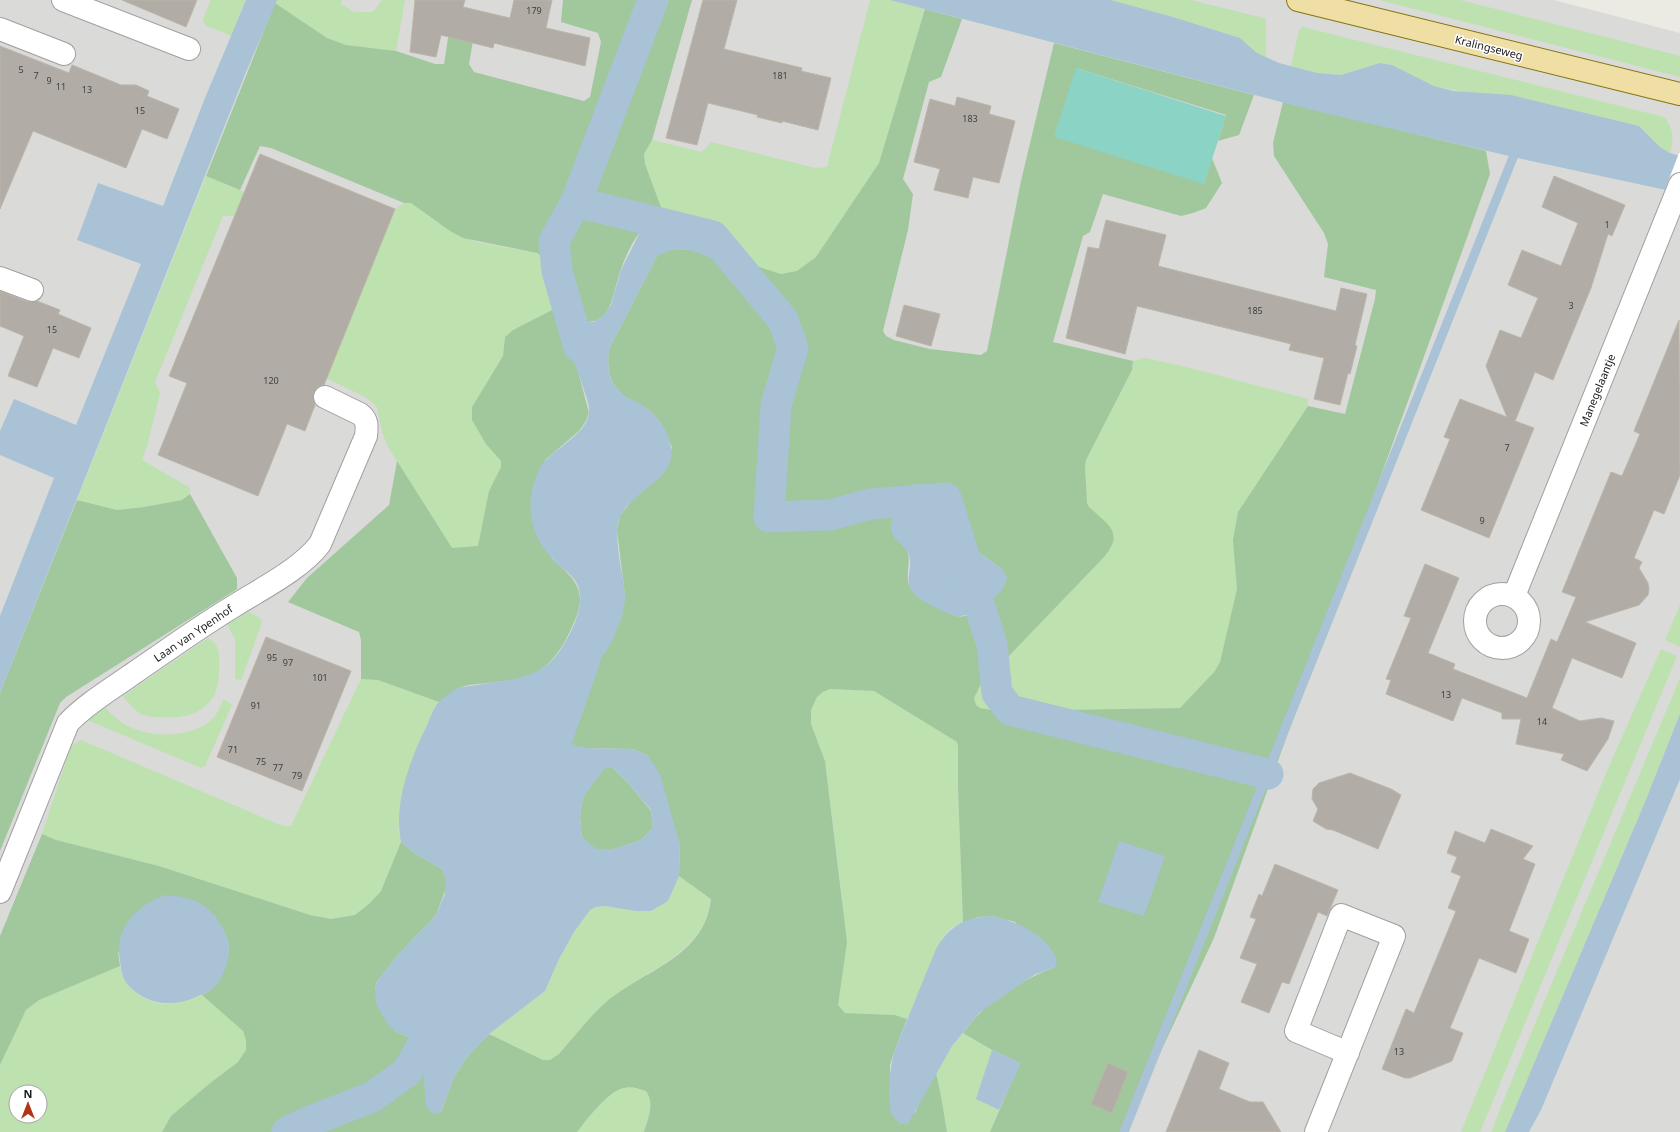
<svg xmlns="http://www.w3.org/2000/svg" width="1680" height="1132" viewBox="0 0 1680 1132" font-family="'Noto Sans',sans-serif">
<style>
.residential{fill:#dadad9;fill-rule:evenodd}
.grass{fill:#bde1af;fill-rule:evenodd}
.forest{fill:#a1c79d;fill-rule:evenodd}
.pitch{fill:#8ad3c5}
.water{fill:#a9c2d5;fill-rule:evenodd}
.pier{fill:#fff}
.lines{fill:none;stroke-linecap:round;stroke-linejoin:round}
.stream{stroke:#a9c2d5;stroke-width:9}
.canal{stroke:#a9c2d5;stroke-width:31}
.building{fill:#b1ada6;stroke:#bcb5a7}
.minor-casing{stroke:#a0a0a0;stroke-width:24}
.major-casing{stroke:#837511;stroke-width:24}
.minor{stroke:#fff;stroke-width:22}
.major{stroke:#f0dfa4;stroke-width:22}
.labels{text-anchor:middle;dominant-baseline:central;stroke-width:3;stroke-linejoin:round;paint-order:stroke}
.number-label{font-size:9px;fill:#41403e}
.street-label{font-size:11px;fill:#1c1c1c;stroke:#fff}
</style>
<rect width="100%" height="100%" fill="#ecebe3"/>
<path class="residential" d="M0 0H1554L1680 33V1132H0ZM16 1092H40V1116H16Z"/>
<g class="grass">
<path d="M211 0H246L231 36 205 25 203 19Z"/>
<path d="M277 0H342L341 4 354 12H373L382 0H405L396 51 346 45 327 38 275 3Z"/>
<path d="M870 0H890L925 9 879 163 816 257 797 271 781 274 756 266C749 248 684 226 665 218L645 164 644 154 652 140 702 152 711 142 816 168 827 167Z"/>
<path d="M1111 0H1191L1260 17 1266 19V57L1257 53 1240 38 1173 17Z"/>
<path d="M1379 0H1460L1680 56V77Z"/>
<path d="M1303 27 1664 117C1674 129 1674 139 1670 153L1660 147 1639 126 1434 86 1392 65 1380 63 1341 75 1317 73 1291 66 1299 30Z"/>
<path d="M206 176 244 192 234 216H223L155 382 160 393 147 446 142 460 190 488V494L182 500 144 507 117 510 77 500Z"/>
<path d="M404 203H411L450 231 476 242 537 253 543 257 560 306 513 330 505 337 503 356 472 407 486 444 501 461V467L489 491 478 546 452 549 388 447 382 432 377 407 365 397 326 378 395 209Z"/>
<path d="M1145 358 1186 367 1308 399V406L1238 512 1237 589 1220 662 1215 671 1180 708 999 711 980 708 976 705 974 698 980 686 1110 549 1115 536 1108 526 1089 507 1087 503 1085 467 1086 460 1132 370 1133 361Z"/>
<path d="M1680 605V647L1665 640Z"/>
<path d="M249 612 260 618 262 623 241 680 235 679V639L227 624Z"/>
<path d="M208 638C219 644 219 652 219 664 219 675 219 687 213 697 201 716 179 719 158 717 151 717 143 716 138 712 132 707 127 701 123 696Z"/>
<path d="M1661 649 1677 656 1480 1132H1461L1607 771Z"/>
<path d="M1680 678V714L1645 802 1505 1132H1491C1552 980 1617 829 1680 678Z"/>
<path d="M361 679 378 680 439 702 423 733 398 829 401 842 381 891 370 903 355 915 331 919 310 915 159 866 56 840 42 834 71 746 81 740 283 826H291Z"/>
<path d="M830 689 874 691 957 742 958 747V787L963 923 951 928 943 937 907 1019 895 1015 845 1013 838 1005 842 898 825 761 811 724V710L817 697 823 692Z"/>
<path d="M224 699 232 705 205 766 201 768 85 719 104 707C111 713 119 722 128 726 152 739 197 738 215 716 219 711 221 704 224 699Z"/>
<path d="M679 876 711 898C705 956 644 969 606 1002 590 1015 573 1038 559 1054L550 1060H543L489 1034 545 991 559 959 574 932 590 910 596 907 605 906 635 911 668 901Z"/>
<path d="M120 966C124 988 146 1005 168 1004 180 1003 191 999 202 995L243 1031 246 1040V1050L238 1062 209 1084 171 1116 162 1132H0V1065L26 1010 39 1000ZM16 1092H40V1116H16Z"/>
<path d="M963 1033 992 1050 977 1099 999 1110 990 1132H947L941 1096 936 1073 952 1046Z"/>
<path d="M630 1087 646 1091C655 1104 648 1118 644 1132H577C590 1115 608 1089 630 1087Z"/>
</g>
<g class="forest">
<path d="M563 0H692L652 140 644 154 645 164 665 218C658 220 651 222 645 227 633 237 622 264 618 279 612 297 611 322 586 322L577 314 558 313 579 375 589 413 586 421 579 431 545 460 552 559C574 578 588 590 575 620 564 646 551 670 522 678 511 681 499 681 489 683 480 684 467 684 459 688 452 692 445 698 439 702L378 680 361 679V640L359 632 288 602 307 578 389 505 397 461 452 548 478 546 489 491 501 467V461L486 444 472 420V407L503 356 505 337 513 330 560 306 543 257 537 253 463 238 450 231 411 203H404L271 148 260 146 240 190 206 176 275 3 327 38 346 45 396 51 435 64H444L453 6 478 12 469 64 474 72 584 101 590 97 601 42 598 33 561 22Z"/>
<path d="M925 9 962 19 941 77 929 82 903 179 913 194 908 230 883 331 886 336 894 340 930 349 981 355 987 351 1021 181 1054 43 1254 95 1239 135 1218 141 1226 115 1076 68 1204 184 1212 158 1222 183 1206 208 1193 213 1181 216 1103 194 1090 232 1083 236 1053 342 1133 361 1132 370 1086 460 1085 467 1087 503 1089 507C1108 525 1125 532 1104 557L980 686 974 698 976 705 980 708 999 711 1180 708 1215 671 1220 662 1237 589 1233 540 1238 512 1308 406 1345 414 1375 299 1376 290 1324 277 1328 244 1324 233 1274 156 1273 143 1283 102 1486 151 1490 174 1214 938 1123 1132H990L1020 1063 992 1050 963 1033C969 1026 974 1018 981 1012 1001 993 1029 977 1055 967L1015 922 992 916 978 917 963 923 958 787V747L957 742 874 691 830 689 823 692 817 697 811 710V724L825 761 847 942 838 1005 845 1013 895 1015 907 1019 894 1052 890 1065V1107L915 1113 920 1101 936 1073 941 1096 947 1132H644C648 1118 655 1104 646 1091 639 1089 631 1086 624 1088 608 1091 587 1119 577 1132H162L171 1116 209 1084 238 1062 246 1050V1040L243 1031 202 995C205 993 210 991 213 988 223 977 231 958 228 942 226 932 219 923 214 915L118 953 120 966 39 1000 26 1010 0 1065V936L42 834 56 840 159 866 310 915 331 919 355 915 370 903 381 891 401 842 416 854 442 869 446 878 447 886 436 915 398 955 377 981 375 989 395 1031 415 1040 421 1046 441 1112 454 1077 467 1057 489 1034 543 1060H550L559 1054C573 1038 591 1015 606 1002 644 970 705 957 711 899L679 876 680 845 647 755 632 749 584 748 572 745 559 721V708L568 693 590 672 622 616 625 596 617 530 620 516 672 448C667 433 662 422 650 411 641 403 629 401 621 393 608 383 606 361 610 347L657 256 665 251 672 249 692 250 752 271 756 266 781 274 797 271 816 257 879 163ZM929 485 948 513 976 550 1003 570 1004 586C993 598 975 620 956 616 949 614 941 608 934 605 925 600 915 597 910 587 904 576 912 563 907 551Z"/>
<path d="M190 494 237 578V589L66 697 60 703 0 851V693L77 500 117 510 144 507 182 500Z"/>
<path d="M612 767 629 784 651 811 653 828 641 840 614 849H595L582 837 580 818 583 797 604 768Z"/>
</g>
<path class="pitch" d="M1076 68 1226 116 1204 184 1054 137Z"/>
<g class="water">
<path d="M246 0H277L246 72 0 693V616L54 478 0 455V431L14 399 76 425 141 264 77 240 98 183 163 206 205 98Z"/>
<path d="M890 0H1111L1173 17 1240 38 1257 53 1279 63 1317 73 1341 75 1380 63 1392 65 1434 86 1453 91 1511 95 1639 126 1660 147 1670 153 1680 156V193L1522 159 1316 111Z"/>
<path d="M665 218C684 226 749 248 756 266L752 271C717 271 694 235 657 256L610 347C606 361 608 382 620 392 626 398 636 401 643 406 655 413 665 426 669 439 671 447 673 454 670 462 662 484 632 494 621 515 611 532 624 576 625 596 625 610 620 622 615 634 610 648 600 660 590 672 578 684 553 700 559 721 561 729 568 737 573 745L584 748 632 749 647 755 660 774 680 845 679 876 668 901 651 911H635L605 906 596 907 590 910 574 932 559 959 545 991 489 1034 467 1057 454 1077 441 1112 435 1114 430 1112 426 1106 421 1046 415 1040 395 1031 388 1025 376 1004 375 989 377 981 380 977 398 955 436 915 445 894 446 878 442 869 416 854 401 842C393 802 411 758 428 723 431 716 434 707 439 702 443 697 453 691 458 688 464 686 472 686 478 685 511 679 541 680 561 649 571 633 586 606 578 586 575 578 567 572 560 566 545 553 533 536 531 515 529 499 534 470 547 459 559 447 588 431 589 413 590 405 586 397 584 390 576 364 564 339 558 313L560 306H566L586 322H593L602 317 611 305 621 270 640 232 652 222ZM612 767 629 784 651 810 653 828 641 840 614 849H596L582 837 580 818 583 797 604 769Z"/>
<path d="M920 484 929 485 948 513 976 550 1003 570 1007 577C1006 580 1006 583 1004 586 998 598 971 618 957 616 949 615 922 601 916 596 901 580 914 571 909 556 906 546 896 542 892 534 887 520 899 493 911 485 914 484 918 484 920 484Z"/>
<path d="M1680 714V779L1541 1110 1529 1132H1505L1645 802Z"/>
<path d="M1119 841 1165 856 1144 916 1098 902Z"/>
<path d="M165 895C190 897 204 900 219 922 222 928 227 935 228 941 232 956 224 979 212 989 208 992 201 995 196 997 171 1008 146 1005 127 984 122 977 121 969 120 961 114 928 136 906 165 895Z"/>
<path d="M992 916C1016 921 1050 936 1057 961L1055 967 1034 975 979 1013 952 1046 908 1124H900C897 1121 894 1118 892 1115 886 1100 890 1068 894 1052L936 949C949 926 966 917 992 916Z"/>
<path d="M992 1050 1021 1063 999 1110 976 1099Z"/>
</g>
<path class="pier" d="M1679 153H1680V196L1664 192Z"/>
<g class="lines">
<path class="stream" d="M1124 1132 1518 145"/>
<g class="canal">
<path d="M653 0 576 202 713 236 783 320 793 348 776 405 769 517 830 515 870 504 946 498 992 645 997 693 1010 710 1268 774"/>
<path d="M576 202 554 241 557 271 579 347"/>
<path d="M548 765 584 662 586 645"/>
<path d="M287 1132 308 1122 372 1097 407 1072 442 1010"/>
</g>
</g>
<g class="building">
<path d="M122 0H197L186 27Z"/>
<path d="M415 0H465L463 7 510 18 514 0H552L546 28 590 38 585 66 494 43 493 48 441 35 436 57 410 52Z"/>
<path d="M703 0H737L724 49 802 68 801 71 831 78 818 130 782 121V123L757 117 758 115 708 103 697 145 666 138Z"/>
<path d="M0 46 69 73 72 65 121 85H136L149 91 147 96 179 109 167 139 142 129 126 168 33 131 0 209Z"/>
<path d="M957 97 991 106 989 114 1015 121 999 183 973 177 968 198 934 190 940 169 914 162 930 99 955 106Z"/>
<path d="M260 154 395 209 324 385 318 387 314 392 313 398 315 405 305 431 287 424 258 496 158 455 187 383 169 376Z"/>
<path d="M1554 176 1625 205 1612 236 1608 234 1591 288 1553 380 1535 372 1515 421 1534 428 1489 538 1421 510 1450 439 1444 437 1460 399 1507 417 1486 366 1500 330 1521 338 1538 298 1508 285 1522 250 1561 266 1578 223 1542 207Z"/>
<path d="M1106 220 1166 235 1158 266 1336 311 1341 288 1367 294 1355 345 1357 346 1350 374 1348 373 1340 405 1314 399 1324 358 1289 350 1291 344 1137 306 1125 354 1066 338 1088 247 1099 249Z"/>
<path d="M0 291 28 302 37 301 60 310 58 314 91 328 79 358 53 348 37 387 8 376 24 336 0 326Z"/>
<path d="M904 305 940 314 931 346 896 336Z"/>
<path d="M1679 320 1680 475 1664 514 1654 510 1634 558 1642 562 1639 568 1648 583 1649 589 1648 595 1639 605 1585 622 1636 643 1622 678 1572 658 1552 708 1580 721 1601 718 1614 721 1608 739 1587 771 1561 760 1564 754 1516 744 1521 719H1502V713L1462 698 1453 721 1386 694 1391 680 1386 679 1411 618 1404 616 1425 564 1459 578 1428 653 1455 664 1453 669 1527 698 1551 639 1557 642 1576 597 1562 592 1611 472 1622 476 1640 434 1634 431Z"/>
<path d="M266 637 351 671 302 791 217 757Z"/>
<path d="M1350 773 1391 789 1401 795 1378 849 1333 830 1326 829 1313 821 1318 809 1312 799 1313 789 1319 783Z"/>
<path d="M1491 829 1533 846 1523 859 1535 864 1509 931 1529 939 1516 973 1479 958 1450 1028 1463 1033 1452 1061 1410 1078H1405L1382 1069 1406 1009 1414 1013 1456 911 1448 908 1461 876 1451 872 1457 857 1447 853 1455 831 1485 843Z"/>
<path d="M1275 864 1338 890 1327 916 1318 912 1289 984 1282 982 1269 1013 1241 1002 1257 964 1240 958 1256 919 1250 917 1259 894 1262 896Z"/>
<path d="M1199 1050 1229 1063 1219 1089 1250 1102H1263L1281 1132H1166Z"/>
<path d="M1108 1063 1128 1072 1112 1113 1091 1104Z"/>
</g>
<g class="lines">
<g class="minor-casing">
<g id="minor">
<path d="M63 0 189 49"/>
<path d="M0 29 64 54"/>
<path d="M0 278 32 290"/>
<circle cx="1502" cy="621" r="27"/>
<path d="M1514 596 1680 184"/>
<path d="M0 892 68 723C86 704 110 690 131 675 165 652 199 627 234 606 261 589 301 569 320 544L366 436C367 427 368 420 360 414L325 397"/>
<path d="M1316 1132 1394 936 1341 915 1296 1031 1348 1053"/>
</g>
</g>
<g class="major-casing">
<path id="major" d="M1298 0 1680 94"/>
</g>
<use href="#minor" class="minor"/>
<use href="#major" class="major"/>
</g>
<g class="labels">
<g class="number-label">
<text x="534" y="10">179</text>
<text x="21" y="69">5</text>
<text x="36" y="75">7</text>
<text x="780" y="75">181</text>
<text x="49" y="80">9</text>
<text x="61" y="86">11</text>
<text x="87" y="89">13</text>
<text x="140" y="110">15</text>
<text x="970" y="118">183</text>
<text x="1607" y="224">1</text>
<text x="1571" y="305">3</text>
<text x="1255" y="310">185</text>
<text x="52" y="329">15</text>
<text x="271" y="380">120</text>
<text x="1507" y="447">7</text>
<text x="1482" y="520">9</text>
<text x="272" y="657">95</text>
<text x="288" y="662">97</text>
<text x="320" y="677">101</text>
<text x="1446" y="694">13</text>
<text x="256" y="705">91</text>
<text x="1542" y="721">14</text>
<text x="233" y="749">71</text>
<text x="261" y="761">75</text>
<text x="278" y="767">77</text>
<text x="297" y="775">79</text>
<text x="1399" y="1051">13</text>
</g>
<g class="street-label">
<text transform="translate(1489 47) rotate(14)">Kralingseweg</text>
<text transform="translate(1597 390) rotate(-68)">Manegelaantje</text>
<text transform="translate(193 633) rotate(-34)">Laan van Ypenhof</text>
</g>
</g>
<g transform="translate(28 1104)"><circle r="19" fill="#ffffff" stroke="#a4a4a4"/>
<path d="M0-3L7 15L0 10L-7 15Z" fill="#b13617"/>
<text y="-6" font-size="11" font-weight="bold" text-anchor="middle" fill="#1c1c1c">N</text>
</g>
</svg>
